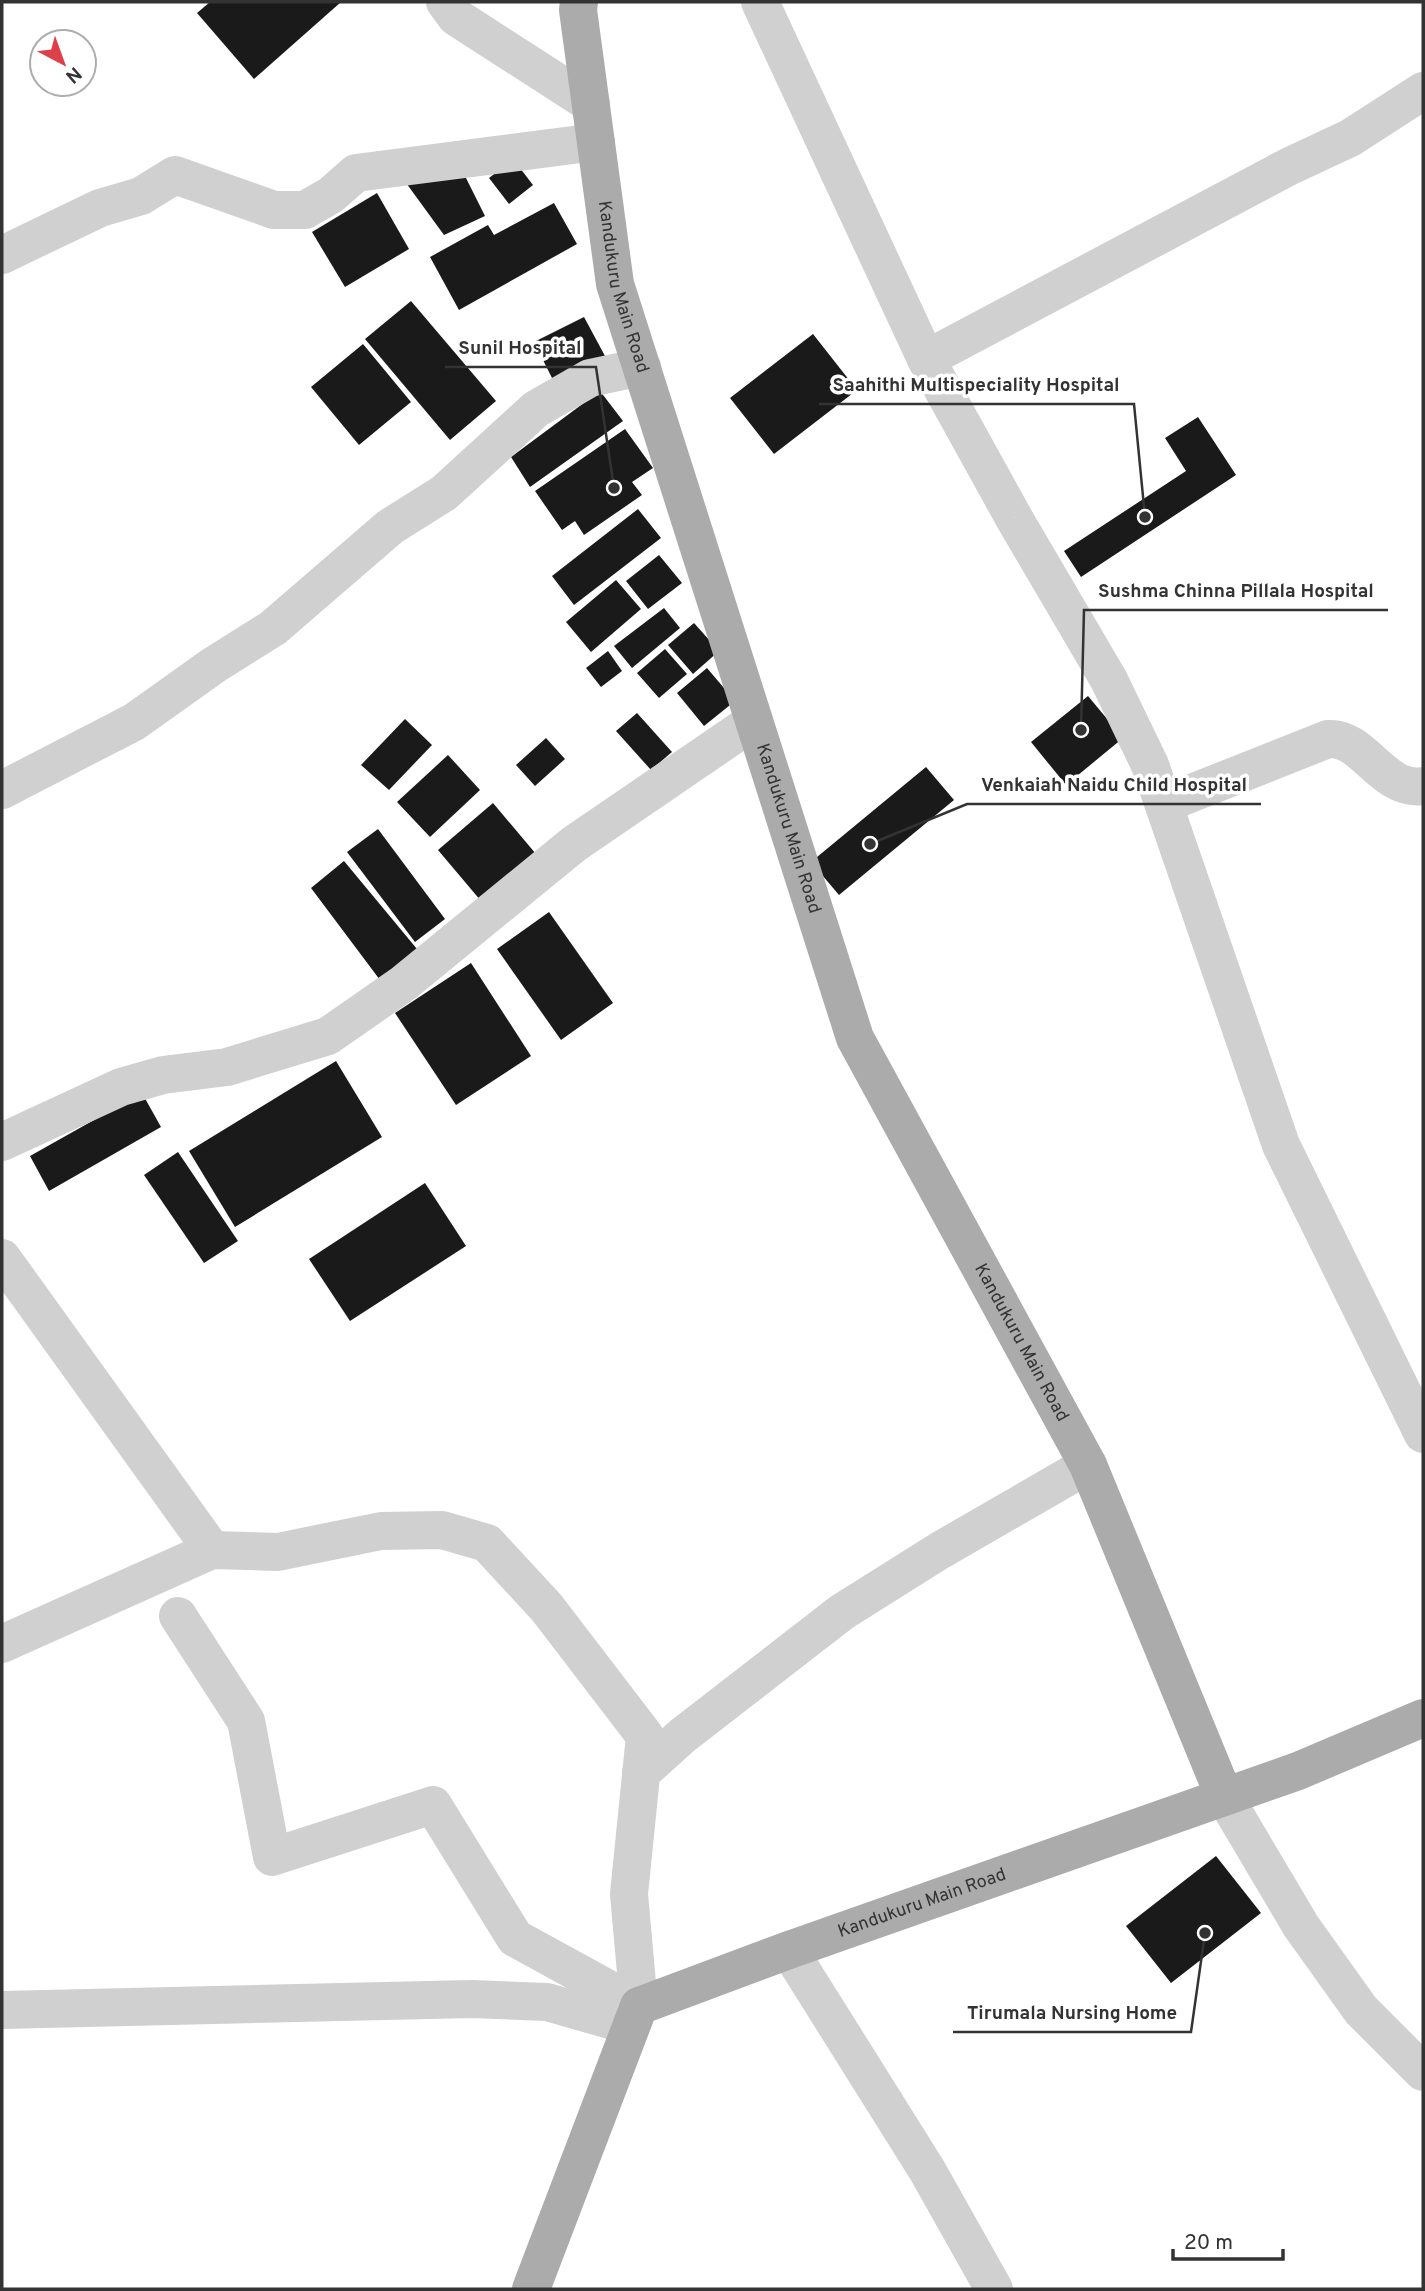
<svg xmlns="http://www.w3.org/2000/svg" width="1425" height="2291" viewBox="0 0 1425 2291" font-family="Overpass,sans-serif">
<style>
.building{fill:#1a1a1a}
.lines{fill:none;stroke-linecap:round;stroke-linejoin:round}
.minor{stroke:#d0d0d0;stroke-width:38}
.major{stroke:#ababab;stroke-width:38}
.labels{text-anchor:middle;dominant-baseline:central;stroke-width:7;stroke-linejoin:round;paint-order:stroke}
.street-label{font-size:18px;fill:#333;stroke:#fff}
.leader{fill:none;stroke:#333;stroke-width:2.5}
.callout-dot{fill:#333;stroke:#fff;stroke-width:2.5}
.callout-label{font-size:19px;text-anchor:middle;font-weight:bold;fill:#333;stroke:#fff;stroke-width:7;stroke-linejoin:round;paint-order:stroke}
</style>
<rect width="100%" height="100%" fill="#fff"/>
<g class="building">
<path d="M210 2H341L254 79 197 13Z"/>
<path d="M513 159 533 185 509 204 489 178Z"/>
<path d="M460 166 485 216 444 235 401 176Z"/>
<path d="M377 193 409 249 345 287 312 232Z"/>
<path d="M554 203 577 244 459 310 430 257 488 225 494 235Z"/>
<path d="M411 301 496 401 450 440 365 339Z"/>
<path d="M584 317 605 356 554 382 534 342Z"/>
<path d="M813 334 857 390 774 454 730 398Z"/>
<path d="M363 344 411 402 359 445 311 387Z"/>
<path d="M600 391 623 421 530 487 511 457Z"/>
<path d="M1198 417 1236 475 1081 577 1064 551 1186 471 1165 438Z"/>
<path d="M625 429 653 468 632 482 642 495 584 535 575 521 562 530 535 491Z"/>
<path d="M638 509 661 538 574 605 552 576Z"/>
<path d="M659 555 682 583 648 609 626 581Z"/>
<path d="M616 580 641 609 591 652 566 622Z"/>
<path d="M664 608 680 628 632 668 614 646Z"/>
<path d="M694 623 719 651 693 674 668 645Z"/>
<path d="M665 649 687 674 659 698 637 673Z"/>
<path d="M608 651 622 671 601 687 586 668Z"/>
<path d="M707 668 735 701 704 726 677 693Z"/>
<path d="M1088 696 1123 738 1066 785 1031 742Z"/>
<path d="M637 713 672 752 651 770 616 731Z"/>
<path d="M405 719 432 745 389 790 361 765Z"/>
<path d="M546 738 565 759 535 786 516 765Z"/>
<path d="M448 755 480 790 430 837 397 802Z"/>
<path d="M926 767 954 800 839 895 811 862Z"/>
<path d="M493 803 536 854 481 901 438 850Z"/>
<path d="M378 829 445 919 415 942 347 852Z"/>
<path d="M344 861 417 949 380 980 311 888Z"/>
<path d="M549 912 613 1003 561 1040 497 949Z"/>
<path d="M471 963 531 1056 456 1105 395 1013Z"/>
<path d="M336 1061 382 1137 235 1227 189 1151Z"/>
<path d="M142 1093 161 1127 49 1191 30 1156Z"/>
<path d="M178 1152 238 1241 204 1263 144 1175Z"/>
<path d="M425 1183 466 1246 350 1321 309 1259Z"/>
<path d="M1216 1856 1261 1913 1171 1983 1126 1926Z"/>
</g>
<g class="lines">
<g class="minor">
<path d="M445 2 456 17 591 104"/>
<path d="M760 2 926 359 1014 518 1109 680 1150 765 1281 1145 1423 1434"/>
<path d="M2 255 100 208 141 196 175 175 274 210H305L331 195 356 173 596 142"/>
<path d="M926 359 1290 166 1350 138 1423 91"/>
<path d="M2 790 134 722 214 665 273 628 390 527 444 493 536 409 590 378 642 367"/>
<path d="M1164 804 1328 739C1364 736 1382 792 1423 786"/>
<path d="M2 1142 121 1087 163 1075 227 1067 328 1036 404 983 574 844 754 721"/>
<path d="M2 1258 212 1550"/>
<path d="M178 1616 246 1721 272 1857 433 1805 515 1938 639 2006"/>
<path d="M2 1644 212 1550 278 1552 381 1531 442 1530 487 1543 547 1608 645 1736 629 1894 639 2006"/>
<path d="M641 1773 682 1736 842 1612 939 1551 1088 1465"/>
<path d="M1224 1796 1301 1926 1361 2010 1423 2072"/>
<path d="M789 1950 927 2170 994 2289"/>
<path d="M2 2010 472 1999 547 2002 631 2026"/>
</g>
<g class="major">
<path id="s1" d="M579 2 578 10 615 284 855 1038 1088 1465 1224 1796"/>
<path id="s2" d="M531 2289 639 2006 789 1950 1298 1771 1423 1718"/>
</g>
</g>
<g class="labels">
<g class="street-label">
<text stroke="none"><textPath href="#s1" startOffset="289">Kandukuru Main Road</textPath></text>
<text stroke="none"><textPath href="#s1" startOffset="856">Kandukuru Main Road</textPath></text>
<text stroke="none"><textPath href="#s1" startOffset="1423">Kandukuru Main Road</textPath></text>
<text stroke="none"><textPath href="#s2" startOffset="604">Kandukuru Main Road</textPath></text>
</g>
</g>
<path class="leader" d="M614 488L596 367H445M1145 517L1134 404H819M1081 730L1084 610H1388M870 844L967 804H1261M1205 1933L1191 2032H953"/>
<g class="callout-dot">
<circle cx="614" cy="488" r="7"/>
<circle cx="1145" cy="517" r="7"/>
<circle cx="1081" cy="730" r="7"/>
<circle cx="870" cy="844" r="7"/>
<circle cx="1205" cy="1933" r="7"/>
</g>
<g class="callout-label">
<text x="520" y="354">Sunil Hospital</text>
<text x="976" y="391">Saahithi Multispeciality Hospital</text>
<text x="1236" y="597">Sushma Chinna Pillala Hospital</text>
<text x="1114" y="791">Venkaiah Naidu Child Hospital</text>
<text x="1072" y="2019">Tirumala Nursing Home</text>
</g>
<rect width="1425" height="2291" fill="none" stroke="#333333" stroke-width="7"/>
<g transform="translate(63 63) rotate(139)"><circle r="33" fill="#ffffff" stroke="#adadad" stroke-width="2"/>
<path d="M0-5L12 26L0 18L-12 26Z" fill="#de404a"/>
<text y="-10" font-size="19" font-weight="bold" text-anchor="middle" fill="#333333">N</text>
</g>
<path d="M1173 2249v10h110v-10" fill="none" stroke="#333333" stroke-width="3.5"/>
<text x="1184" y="2249" font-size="21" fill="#333333" stroke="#ffffff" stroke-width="5" paint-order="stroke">20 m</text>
</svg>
